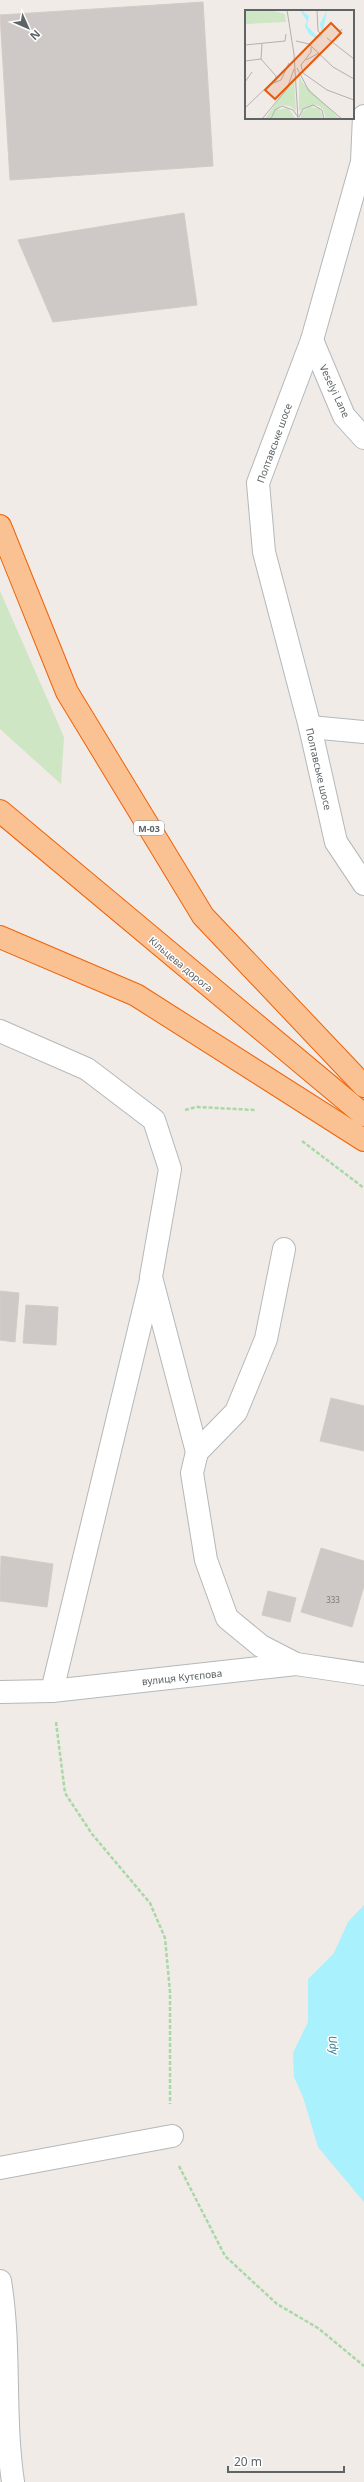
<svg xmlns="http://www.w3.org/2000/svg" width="364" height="2482" viewBox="0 0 364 2482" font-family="'Noto Sans',sans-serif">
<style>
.green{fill:#cee6c4}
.water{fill:#a9f1fd}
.building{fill:#cec8c6;stroke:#d4cbc5}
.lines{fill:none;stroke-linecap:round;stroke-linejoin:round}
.lane-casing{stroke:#b4b8bb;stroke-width:24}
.street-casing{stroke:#b4b8bb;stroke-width:24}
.highway-casing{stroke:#f16206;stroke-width:24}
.path{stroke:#a9d8a7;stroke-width:2.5;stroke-dasharray:4 2;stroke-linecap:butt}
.lane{stroke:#fff;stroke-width:22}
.street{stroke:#fff;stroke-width:22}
.highway{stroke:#fac193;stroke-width:22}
.labels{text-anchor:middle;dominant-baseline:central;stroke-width:3;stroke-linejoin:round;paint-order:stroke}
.number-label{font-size:8px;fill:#7a7d7e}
.shield{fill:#fff;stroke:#8e9294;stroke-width:1}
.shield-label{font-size:9px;font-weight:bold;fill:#5e6466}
.street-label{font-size:10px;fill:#5e6466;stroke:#fff}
.water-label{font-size:11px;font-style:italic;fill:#3a7b8c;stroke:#fff}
.inset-road{fill:none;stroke:#b2b1af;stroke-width:1}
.view{fill:#e8590c;fill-opacity:0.15;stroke:#e8590c;stroke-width:2}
.inset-edge{fill:none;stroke:#5e6466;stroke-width:2}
</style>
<rect width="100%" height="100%" fill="#f0ebe6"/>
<path class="green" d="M0 591 64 737 61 784 0 729Z"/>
<path class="water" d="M364 1905V2202L318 2147 303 2097 294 2077 293 2053 308 2022V1979L334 1953 348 1922Z"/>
<g class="building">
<path d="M203 2 213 166 10 180 0 15Z"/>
<path d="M184 213 197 305 53 322 18 240Z"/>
<path d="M0 1291 19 1293 15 1342 0 1340Z"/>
<path d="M26 1305 58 1307 56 1345 23 1343Z"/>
<path d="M331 1398 364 1406V1451L320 1441Z"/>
<path d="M321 1548 364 1561V1586L352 1627 301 1612Z"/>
<path d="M1 1556 53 1564 47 1607 0 1601Z"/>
<path d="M268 1591 296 1598 290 1622 262 1615Z"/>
</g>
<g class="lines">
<g class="lane-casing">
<g id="lane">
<path d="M310 727 364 732"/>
<path d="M0 2168 172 2136"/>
<path d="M0 2281C11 2348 3 2415 13 2482"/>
</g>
</g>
<g class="street-casing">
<g id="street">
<path d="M364 116 362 162 312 340 258 483 264 552 310 727 336 842 364 884"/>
<path d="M312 340 344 416 364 438"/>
<path d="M0 1031 87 1069 154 1120 170 1169 151 1277 197 1452 192 1473 206 1560 227 1618 261 1646 296 1664"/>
<path d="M197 1452 236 1412 266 1339 284 1249"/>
<path d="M52 1691 151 1280"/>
<path d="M0 1692 52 1691 296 1664 364 1674"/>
</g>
</g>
<g class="highway-casing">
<g id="highway">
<path d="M0 526 67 692 203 916 364 1086"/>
<path d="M0 811 364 1115"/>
<path d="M0 937 136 995 364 1140"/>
</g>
</g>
<g class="path">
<path d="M185 1110 197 1107 255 1110"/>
<path d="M302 1141 364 1188"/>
<path d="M56 1722 65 1793 92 1834 150 1903 165 1938 170 1992V2104"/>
<path d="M179 2166 225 2256 277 2304 318 2328 364 2366"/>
</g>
<use href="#lane" class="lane"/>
<use href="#street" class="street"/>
<use href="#highway" class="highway"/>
</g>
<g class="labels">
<g class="number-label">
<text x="333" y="1599">333</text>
</g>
<rect class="shield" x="134" y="821" width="30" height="14" rx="3"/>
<g class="shield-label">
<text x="149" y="828">М-03</text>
</g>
<g class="street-label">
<text transform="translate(335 391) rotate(65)">Veselyi Lane</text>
<text transform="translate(274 443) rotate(-70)">Полтавське шосе</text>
<text transform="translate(319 769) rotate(77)">Полтавське шосе</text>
<text transform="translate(181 964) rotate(40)">Кільцева дорога</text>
<text transform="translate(182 1677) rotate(-6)">вулиця Кутєпова</text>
</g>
<g class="water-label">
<text transform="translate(334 2045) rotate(83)">Udy</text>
</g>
</g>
<g transform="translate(245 10)">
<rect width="109" height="109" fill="#f0ebe6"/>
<path d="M0 0H25L40 4 41 12 0 14ZM54 66 58 73 95 109H81L78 99 72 95 54 101ZM49 67 51 101 45 96 36 95 25 109H20ZM65 97 75 99 78 109H55L57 102ZM43 98 51 109H27L31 100Z" fill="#cee6c4"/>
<path d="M55 0H61L58 2 64 6 62 16 72 26 77 23 75 14 82 0 77 27 71 29 64 24 60 16 62 11Z" fill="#a9f1fd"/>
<path class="inset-road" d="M42 0 49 44 53 109M72 0 73 21 75 23M82 28 109 49M51 31 64 34 88 57 109 69M88 32 97 19M17 34 16 49 31 66V72M0 35 40 31 41 24M66 37V42L56 55 58 63 82 80 109 90M61 50 74 43M0 51 16 49M52 58 64 81 97 109M0 72 7 62M0 98 24 75 36 70 44 53M54 107 58 99 68 95 77 100 79 109M17 109 42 79 49 59M26 109 30 100 37 96 48 100 53 107"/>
<path class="view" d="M86 13 96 23 30 89 20 80Z"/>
<rect width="109" height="109" class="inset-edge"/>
</g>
<g transform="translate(28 28) rotate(135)" stroke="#ffffff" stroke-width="3" paint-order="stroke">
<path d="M0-3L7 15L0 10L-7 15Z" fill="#5e6466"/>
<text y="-6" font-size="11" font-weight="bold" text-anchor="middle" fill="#5e6466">N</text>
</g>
<path d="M228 2466v6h116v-6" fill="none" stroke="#5e6466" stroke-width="2"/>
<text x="234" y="2466" font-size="12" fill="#5e6466" stroke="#ffffff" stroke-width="3" paint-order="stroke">20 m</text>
</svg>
